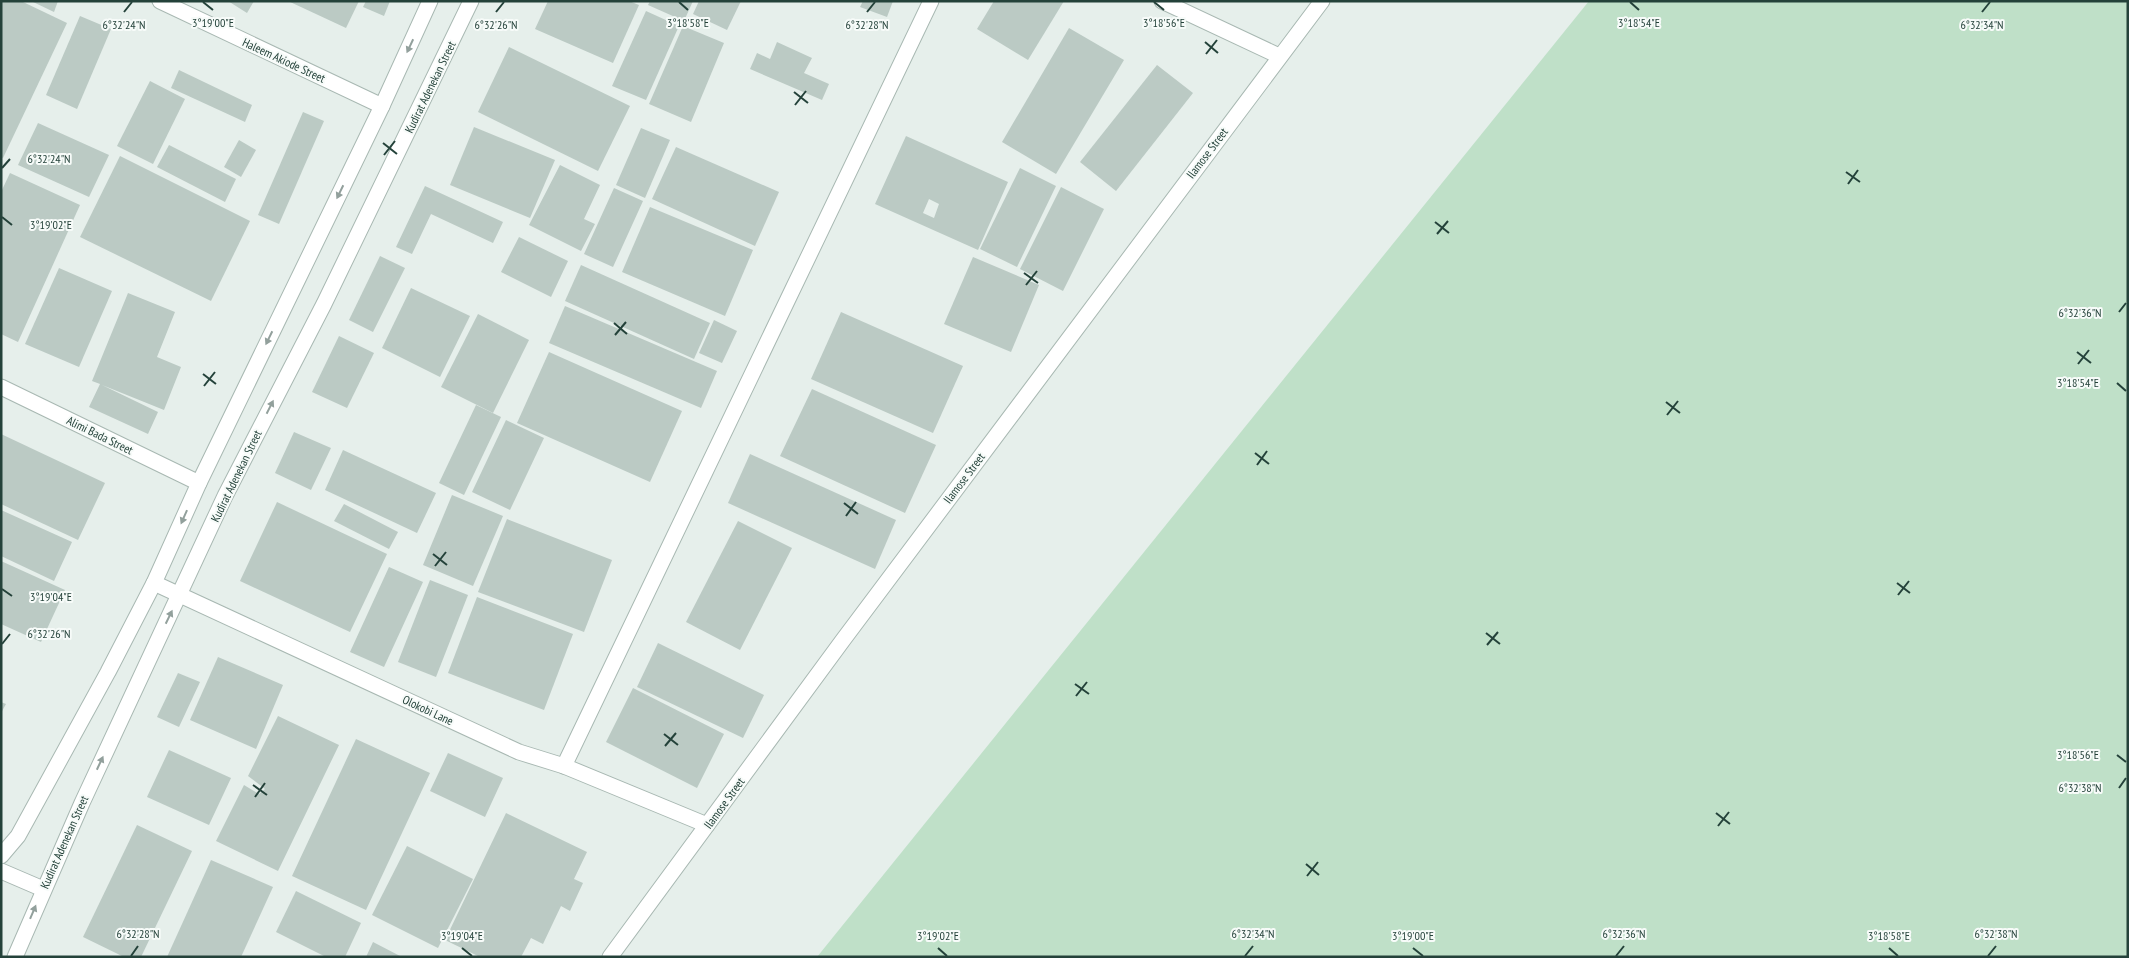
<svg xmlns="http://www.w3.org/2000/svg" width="2129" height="958" viewBox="0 0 2129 958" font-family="'PT Sans Narrow',sans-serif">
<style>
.green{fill:#bfe0c8}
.building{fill:#bbcac4;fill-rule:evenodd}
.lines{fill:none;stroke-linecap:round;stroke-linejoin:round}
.minor-casing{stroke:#a8b8b2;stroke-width:17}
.minor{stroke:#fff;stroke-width:15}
.oneway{fill:#92a09c}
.ticks{fill:none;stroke:#24423a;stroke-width:2}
.labels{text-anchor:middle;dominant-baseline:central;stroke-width:4;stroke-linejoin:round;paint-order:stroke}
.street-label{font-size:12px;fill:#24423a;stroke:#f7fbf9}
.ticks-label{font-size:12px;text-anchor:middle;fill:#24423a;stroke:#f7fbf9;stroke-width:4;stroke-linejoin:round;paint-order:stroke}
</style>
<rect width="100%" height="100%" fill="#e6efeb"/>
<path class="green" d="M1589 1H2128V957H817Z"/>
<g class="building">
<path d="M1 1H21L67 23 3 158 1 157Z"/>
<path d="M31 1H58L54 12Z"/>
<path d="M228 1H254L247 13Z"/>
<path d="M288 1H359L346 28Z"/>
<path d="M366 1H390L384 16 363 7Z"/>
<path d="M548 1H629L639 5 613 63 535 29Z"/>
<path d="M650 1H693L684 21 648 5Z"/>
<path d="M699 1H741L727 30 693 14Z"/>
<path d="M863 1H893L887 17 860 7Z"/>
<path d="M994 1H1064L1028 60 977 29Z"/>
<path d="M646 11 679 26 646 100 612 86Z"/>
<path d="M80 16 111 29 77 109 46 95Z"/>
<path d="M683 26 724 43 691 122 649 104Z"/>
<path d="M1069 28 1124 60 1056 174 1002 142Z"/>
<path d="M777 42 812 58 804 73 829 84 822 100 750 69 757 53 770 59Z"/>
<path d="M509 47 630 106 598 171 478 112Z"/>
<path d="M1157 65 1193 93 1116 191 1080 162Z"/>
<path d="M179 70 252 105 245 122 171 88Z"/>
<path d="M150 81 185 99 153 164 117 146Z"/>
<path d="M303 112 324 121 279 224 258 215Z"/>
<path d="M38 123 109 155 89 197 18 165Z"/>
<path d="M474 127 555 160 530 218 450 185Z"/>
<path d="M641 128 670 140 645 198 616 185Z"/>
<path d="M906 136 1008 182 978 250 875 204ZM929 199 939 204 934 218 923 213Z"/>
<path d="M239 140 256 150 241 177 224 167Z"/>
<path d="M169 145 236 179 225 202 157 167Z"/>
<path d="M676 147 779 192 755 246 652 199Z"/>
<path d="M120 156 250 221 211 301 80 237Z"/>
<path d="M560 165 600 185 584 219 595 224 581 251 529 225Z"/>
<path d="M1020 168 1056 186 1017 267 980 249Z"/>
<path d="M10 173 80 205 18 342 1 334V192Z"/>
<path d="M425 186 503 222 493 243 431 214 412 254 396 247Z"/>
<path d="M1061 187 1104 209 1063 291 1020 269Z"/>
<path d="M614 188 643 201 613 267 584 254Z"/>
<path d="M650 207 753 250 725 316 622 272Z"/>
<path d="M519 237 568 261 551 297 501 272Z"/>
<path d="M380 256 405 268 373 332 349 320Z"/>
<path d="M973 257 1039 285 1011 352 944 324Z"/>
<path d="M581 265 710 323 694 359 565 301Z"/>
<path d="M59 268 112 291 79 367 25 344Z"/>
<path d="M411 288 470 316 440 377 382 348Z"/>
<path d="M128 293 175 312 157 357 181 367 164 410 102 385 158 412 148 434 89 407 100 384 92 381Z"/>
<path d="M565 306 717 371 701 408 549 343Z"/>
<path d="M841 312 963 366 933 433 811 379Z"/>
<path d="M478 314 529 340 493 413 441 387Z"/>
<path d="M714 320 737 331 722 363 699 353Z"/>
<path d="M339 336 374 353 347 408 312 392Z"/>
<path d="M549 352 682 411 650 482 517 423Z"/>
<path d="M812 389 936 445 905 513 780 456Z"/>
<path d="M476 405 501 417 464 495 439 483Z"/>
<path d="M506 420 544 438 510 510 472 492Z"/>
<path d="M294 432 331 448 311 490 275 473Z"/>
<path d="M1 434 105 483 78 540 1 504Z"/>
<path d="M343 450 436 493 417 533 325 490Z"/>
<path d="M750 454 896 520 875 569 728 503Z"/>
<path d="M452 495 503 516 473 586 423 565Z"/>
<path d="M277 502 387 554 350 632 240 581Z"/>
<path d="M344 504 398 532 389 549 334 521Z"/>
<path d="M1 510 72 542 54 581 1 556Z"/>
<path d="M507 519 612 560 584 632 478 592Z"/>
<path d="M738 521 792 548 740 650 686 622Z"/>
<path d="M1 561 65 590 41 642 1 624Z"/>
<path d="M389 567 423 582 384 667 350 652Z"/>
<path d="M430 580 468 595 436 677 398 662Z"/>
<path d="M477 597 573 634 544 710 448 673Z"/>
<path d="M658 643 764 695 743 738 637 687Z"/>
<path d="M218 657 283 685 256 749 190 720Z"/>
<path d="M178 673 200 682 179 727 157 717Z"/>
<path d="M633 688 724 734 697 788 606 742Z"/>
<path d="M1 702 6 704 1 713Z"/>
<path d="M278 716 339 745 278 871 216 841 244 785 259 794 265 789 248 776Z"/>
<path d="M356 739 430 773 366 910 292 876Z"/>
<path d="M169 750 231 778 209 825 147 797Z"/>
<path d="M448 753 503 778 485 817 430 791Z"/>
<path d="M506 813 587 852 574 879 583 883 570 911 561 906 543 944 531 938 521 957H480L445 940Z"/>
<path d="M137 825 192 851 141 957H124L83 937Z"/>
<path d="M407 846 473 879 438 948 372 915Z"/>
<path d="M211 860 273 887 241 957H167Z"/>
<path d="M296 891 361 923 345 957H326L276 932Z"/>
<path d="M373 942 402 957H366Z"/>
</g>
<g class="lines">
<g class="minor-casing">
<g id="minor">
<path d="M160 1 382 106"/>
<path d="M1162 1 1279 56"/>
<path d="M1 387 199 483"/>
<path d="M154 583 519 752 564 766 707 825"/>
<path d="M564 766 931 1"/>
<path d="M1 856 18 836 108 672 154 583 199 483 382 106 430 1"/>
<path d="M1 871 43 889"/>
<path d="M15 957 82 803 225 496 324 304 471 1"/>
<path d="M610 957 843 640 1322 1"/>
</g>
</g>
<use href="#minor" class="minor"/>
</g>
<defs><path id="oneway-solid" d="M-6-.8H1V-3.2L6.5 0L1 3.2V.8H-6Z" transform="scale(1.25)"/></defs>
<g class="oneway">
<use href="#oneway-solid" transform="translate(410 46) rotate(115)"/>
<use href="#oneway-solid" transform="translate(340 192) rotate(116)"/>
<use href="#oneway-solid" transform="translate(269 338) rotate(116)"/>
<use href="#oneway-solid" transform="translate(270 407) rotate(-63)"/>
<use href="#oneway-solid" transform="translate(184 517) rotate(114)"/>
<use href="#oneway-solid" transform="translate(169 617) rotate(-64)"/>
<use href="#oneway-solid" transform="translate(100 763) rotate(-65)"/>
<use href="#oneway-solid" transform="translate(33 912) rotate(-67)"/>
</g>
<path class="ticks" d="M203 2 213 10M679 2 688 10M1154 2 1164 10M1630 2 1639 10M124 12 132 2M496 12 504 2M867 12 875 2M1982 12 1990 2M1205 42 1218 53M1206 54 1217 40M794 92 808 103M795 105 806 91M383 143 397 154M384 155 395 141M2 168 10 159M1846 172 1860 182M1848 184 1858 170M2 217 12 225M1435 222 1449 233M1437 234 1448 221M1024 273 1038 283M1026 285 1037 271M2119 312 2126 303M614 323 627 334M615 335 626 322M2077 352 2091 363M2078 364 2089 350M203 374 216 384M2117 383 2126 391M204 386 215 372M1666 402 1680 413M1667 415 1678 401M1255 453 1269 464M1257 465 1267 451M844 503 858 514M846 516 856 502M433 554 447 565M435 566 446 552M1897 583 1910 593M2 589 12 596M1898 595 1909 581M1486 633 1500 644M2 644 10 634M1487 645 1498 632M1075 684 1089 694M1076 696 1087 682M664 734 678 745M665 746 676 733M2117 755 2126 762M253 785 267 795M2119 788 2126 778M255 797 265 783M1716 813 1730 824M1718 826 1729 812M1306 864 1319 875M1307 876 1318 862M462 948 472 956M938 948 947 956M1413 948 1423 956M1889 948 1898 956M131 956 138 946M1245 956 1253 946M1616 956 1624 946M1988 956 1996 946"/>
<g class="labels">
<g class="street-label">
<text transform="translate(284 60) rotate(25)">Haleem Akiode Street</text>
<text transform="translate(430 87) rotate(-64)">Kudirat Adenekan Street</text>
<text transform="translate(1207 153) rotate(-53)">Ilamose Street</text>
<text transform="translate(100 435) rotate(26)">Alimi Bada Street</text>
<text transform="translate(236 476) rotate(-64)">Kudirat Adenekan Street</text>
<text transform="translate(964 478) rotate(-53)">Ilamose Street</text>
<text transform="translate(428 710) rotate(25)">Olokobi Lane</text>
<text transform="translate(724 803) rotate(-54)">Ilamose Street</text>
<text transform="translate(64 842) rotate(-66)">Kudirat Adenekan Street</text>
</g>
</g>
<g class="ticks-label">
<text x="213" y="27">3°19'00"E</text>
<text x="688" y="27">3°18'58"E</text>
<text x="1164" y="27">3°18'56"E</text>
<text x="1639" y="27">3°18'54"E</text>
<text x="867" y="29">6°32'28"N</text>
<text x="124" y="29">6°32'24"N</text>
<text x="496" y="29">6°32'26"N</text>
<text x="1982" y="29">6°32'34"N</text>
<text x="49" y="163">6°32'24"N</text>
<text x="51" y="229">3°19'02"E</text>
<text x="2080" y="317">6°32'36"N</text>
<text x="2078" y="387">3°18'54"E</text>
<text x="51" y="601">3°19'04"E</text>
<text x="49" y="638">6°32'26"N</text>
<text x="2078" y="759">3°18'56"E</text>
<text x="2080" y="792">6°32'38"N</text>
<text x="138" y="938">6°32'28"N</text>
<text x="1253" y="938">6°32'34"N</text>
<text x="1624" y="938">6°32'36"N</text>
<text x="1996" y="938">6°32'38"N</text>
<text x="462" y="940">3°19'04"E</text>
<text x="938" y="940">3°19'02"E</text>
<text x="1413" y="940">3°19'00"E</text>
<text x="1889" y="940">3°18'58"E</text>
</g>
<rect width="2129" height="958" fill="none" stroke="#24423a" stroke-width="5"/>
</svg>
